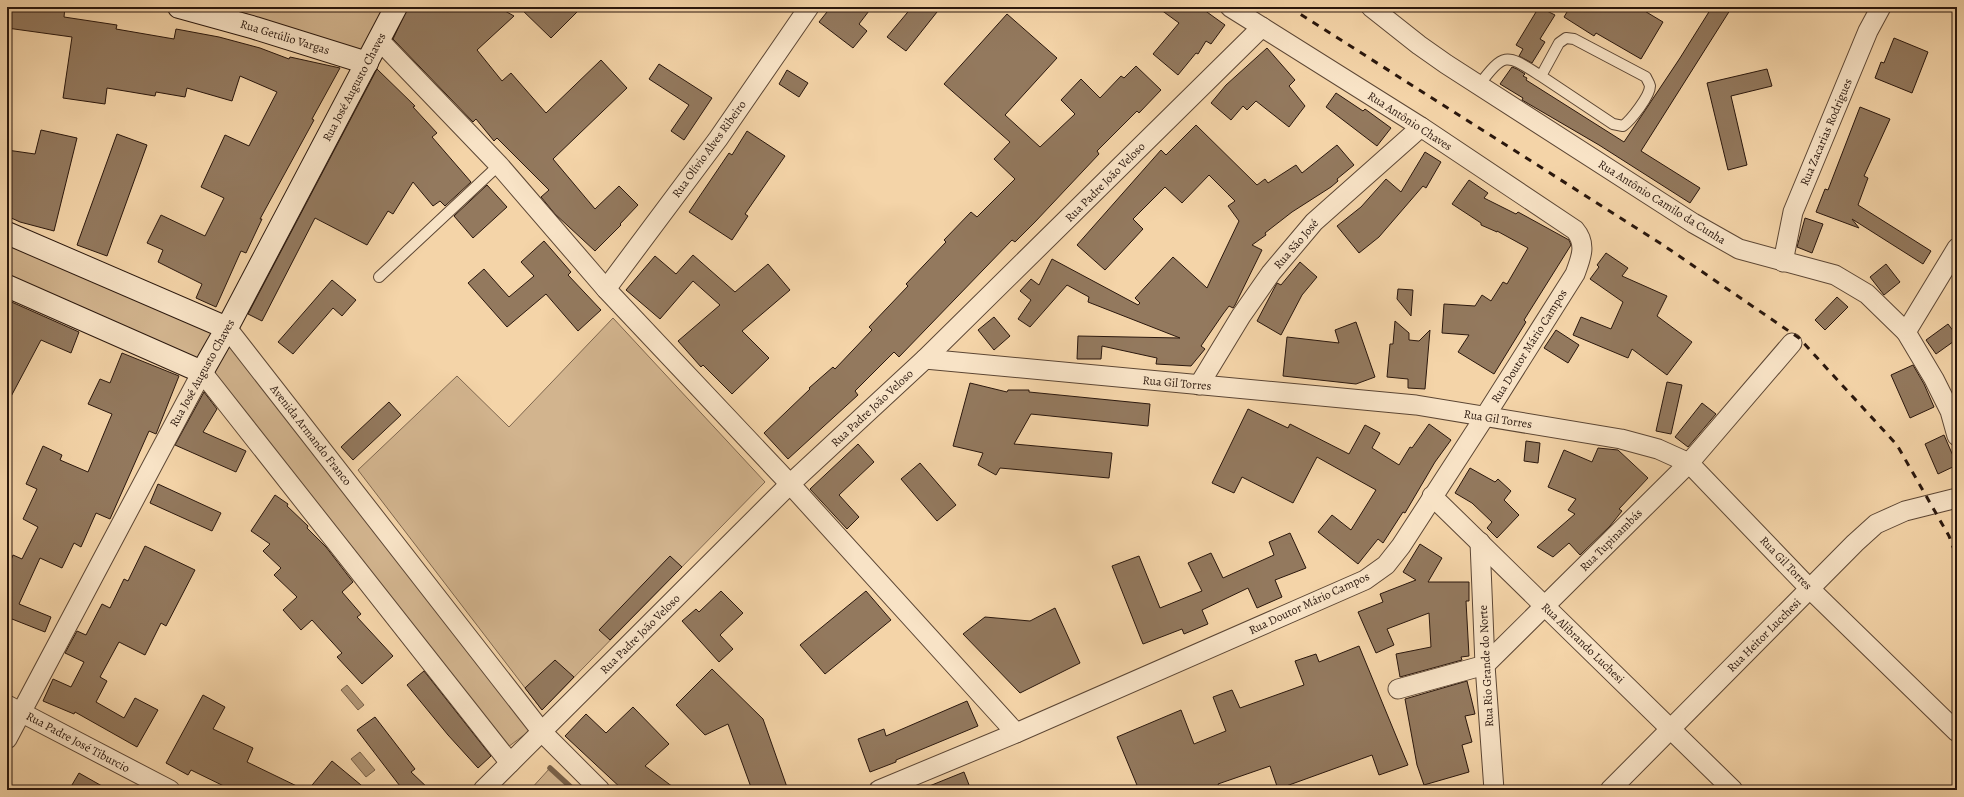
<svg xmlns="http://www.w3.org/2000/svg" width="1964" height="797" viewBox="0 0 1964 797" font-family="Alegreya,serif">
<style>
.green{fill:#d2b48e;stroke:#7e664e}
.water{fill:#af9473;stroke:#7a624a}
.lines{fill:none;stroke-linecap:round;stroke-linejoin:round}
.stream{stroke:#7a624a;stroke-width:5.5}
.building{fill:#93795e;stroke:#2a170d}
.lane-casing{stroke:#5c4634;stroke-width:12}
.street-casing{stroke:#5c4634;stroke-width:21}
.secondary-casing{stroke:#2a170d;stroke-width:24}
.lane{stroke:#f8e3c6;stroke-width:10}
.street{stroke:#f8e3c6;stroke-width:19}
.secondary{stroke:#f8e3c6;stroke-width:22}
.rail{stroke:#2a170d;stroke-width:3;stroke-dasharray:7 7;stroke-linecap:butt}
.labels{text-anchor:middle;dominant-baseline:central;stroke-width:4;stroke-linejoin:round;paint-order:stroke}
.street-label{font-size:12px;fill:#2a170d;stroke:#f8e3c6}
</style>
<rect width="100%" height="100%" fill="#f4d4a8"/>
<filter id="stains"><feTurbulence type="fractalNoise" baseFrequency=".005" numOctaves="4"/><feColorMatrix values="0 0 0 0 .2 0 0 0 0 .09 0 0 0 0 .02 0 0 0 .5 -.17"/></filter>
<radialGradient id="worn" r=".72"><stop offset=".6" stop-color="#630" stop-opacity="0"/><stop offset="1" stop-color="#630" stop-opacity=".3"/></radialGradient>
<g class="green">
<path d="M226 7H386L364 54Z"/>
<path d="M7 241 216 333 199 361 7 278Z"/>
<path d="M613 318 765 482 542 710 358 470 457 376 509 427Z"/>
<path d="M228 342 532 729 508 747 207 369Z"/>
<path d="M550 768 574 790H530Z"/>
</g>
<g class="water">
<path d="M347 685 364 705 358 710 341 690Z"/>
<path d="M360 752 375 770 366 777 351 759Z"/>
</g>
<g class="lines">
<path class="stream" d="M550 768 574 790"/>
</g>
<g class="building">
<path d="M7 7H65L64 17 117 25 116 29 174 39 176 29 219 37 260 48 289 59 290 57 340 68 312 119 314 120 260 219H262L246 253 241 251 216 307 196 298 202 284 158 262 163 250 147 243 161 215 205 236 224 198 201 187 225 135 249 146 277 92 240 76 232 101 187 88 185 97 156 92 155 96 107 88 105 104 63 98 72 37 7 28Z"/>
<path d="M408 7H498L514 16 477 50 502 81 511 73 546 113 601 60 627 88 553 159 595 209 619 186 638 205 620 224 621 225 595 251 555 214 541 197 549 190 497 138 494 141 476 119 473 122 393 39Z"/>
<path d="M519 7H582L551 38Z"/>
<path d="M831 7H872L859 24 867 31 853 48 819 22Z"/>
<path d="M912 7H941L906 51 887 37Z"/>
<path d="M1157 7H1200L1225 25 1211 44 1206 41 1198 54 1196 53 1178 75 1153 54 1179 23Z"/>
<path d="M1539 7 1555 15 1540 39 1545 42 1532 63 1519 56 1523 49 1516 45Z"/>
<path d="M1570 7H1638L1663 22 1641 59 1596 33 1594 36 1564 17Z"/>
<path d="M1712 7H1732L1641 151 1700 188 1690 203 1599 145 1522 100 1523 98 1500 84 1512 67 1517 69 1525 74 1523 76 1527 78 1526 80 1624 142 1680 58Z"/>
<path d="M1007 14 1057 58 1005 115 1040 147 1075 114 1061 100 1081 79 1100 98 1121 76 1124 78 1136 66 1161 90 1139 113 1137 111 1097 151 1099 154 1035 222 1015 242 1012 240 899 357 894 352 855 391 858 395 788 459 764 433 810 389 809 388 833 367 835 369 872 330 869 327 908 286 906 284 946 242 944 240 971 212 977 217 1015 179 994 159 1010 142 944 84Z"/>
<path d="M1894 38 1928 52 1912 93 1875 78 1881 62 1884 63Z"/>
<path d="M1267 48 1295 80 1289 86 1305 106 1289 127 1256 101 1247 110 1243 106 1231 120 1211 103 1226 85Z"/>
<path d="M659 64 712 98 684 140 671 131 689 105 649 79Z"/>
<path d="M377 69 415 106 413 107 437 133 432 137 471 182 445 206 440 201 433 206 413 182 393 214 388 211 367 245 315 218 262 321 248 314Z"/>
<path d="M1767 69 1772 86 1731 96 1747 165 1728 170 1707 83Z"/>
<path d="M787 70 808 83 799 97 779 84Z"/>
<path d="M1336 93 1363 111 1365 109 1391 128 1377 146 1326 107Z"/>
<path d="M1860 107 1890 119 1864 176 1868 178 1858 205 1931 251 1923 264 1852 219 1859 228 1816 212 1825 189 1828 190Z"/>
<path d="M1196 125 1257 185 1265 179 1268 183 1296 165 1302 173 1337 145 1354 165 1337 179 1338 181 1331 187 1292 212 1265 233 1266 235 1252 245 1262 250 1235 305 1233 308 1229 306 1223 314 1201 346 1205 349 1191 366 1156 364 1157 358 1102 346 1101 359H1077L1078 336 1180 338 1088 302 1089 297 1067 285 1030 327 1018 319 1031 300 1020 291 1031 279 1039 285 1052 259 1138 305 1140 303 1135 298 1173 257 1207 288 1239 221 1228 206 1235 201 1209 175 1182 203 1165 187 1133 219 1143 229 1105 270 1077 245 1161 150 1166 155Z"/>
<path d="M41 130 77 138 54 231 20 222 7 216V150L35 154Z"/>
<path d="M747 131 785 156 745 214 748 216 732 240 689 212 729 153 732 155Z"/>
<path d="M117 134 147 145 107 256 77 245Z"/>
<path d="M1425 152 1441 162 1426 188 1423 186 1379 237 1359 253 1337 226 1361 207 1386 179 1401 192Z"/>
<path d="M1469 180 1488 193 1484 198 1516 214 1518 212 1569 240 1571 245 1524 320 1526 322 1494 374 1458 352 1469 335 1442 333 1444 304 1475 306 1482 295 1491 301 1503 282 1507 284 1528 248 1497 231V232L1481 225V223L1452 204Z"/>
<path d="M487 185 507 207 473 238 454 216Z"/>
<path d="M1805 218 1823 224 1812 253 1797 247Z"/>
<path d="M544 241 571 272 568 275 601 310 578 331 546 294 507 327 468 283 484 269 509 297 534 276 521 262Z"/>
<path d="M1606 253 1628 268 1622 276 1667 296 1657 316 1692 342 1667 375 1632 349 1628 358 1573 335 1581 317 1611 329 1623 302 1590 279 1599 267 1597 265Z"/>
<path d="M693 255 735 292 768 264 790 290 742 331 769 358 732 394 703 365 701 367 678 341 720 305 693 281 660 319 626 290 655 256 676 274Z"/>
<path d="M1300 262 1317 277 1302 295 1281 335 1257 321 1277 283 1281 285Z"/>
<path d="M1886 264 1900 282 1884 295 1870 277Z"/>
<path d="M332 280 356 300 342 316 333 308 293 354 278 342Z"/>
<path d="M1398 289 1413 290 1411 316 1397 299Z"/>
<path d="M1837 297 1848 307 1825 330 1815 320Z"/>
<path d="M7 300 79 332 71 353 41 340 7 404Z"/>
<path d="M994 317 1010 336 994 350 978 330Z"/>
<path d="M1395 321 1409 333V340L1419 341 1430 330 1425 389 1408 388V379L1387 377 1390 344H1393Z"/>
<path d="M1356 322 1375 377 1356 384 1283 376 1287 337 1339 343 1335 330Z"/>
<path d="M1948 324 1957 336V339L1936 354 1926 340Z"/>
<path d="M1556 330 1579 345 1568 363 1544 348Z"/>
<path d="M122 353 179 376 156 434 149 431 110 519 96 513 81 547 74 543 62 568 40 558 19 604 51 617 45 632 12 619 7 629V570L13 555 22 559 38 527 23 519 37 489 26 484 43 446 62 455 60 460 88 472 112 414 88 404 100 379 110 383Z"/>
<path d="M1913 365 1924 384 1934 407 1910 418 1891 375Z"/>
<path d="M1667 382 1682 385 1671 434 1656 431Z"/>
<path d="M970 383 1007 392 1008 390H1029V392L1150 404 1148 426 1031 414 1014 444 1112 453 1109 478 1000 468 996 475 978 465 983 453 953 446Z"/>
<path d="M204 392 217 409 203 432 246 451 236 472 175 445Z"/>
<path d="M389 402 401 415 353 460 341 447Z"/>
<path d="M1702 403 1716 414 1688 447 1675 437Z"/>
<path d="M1248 409 1288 428 1290 424 1349 454 1365 425 1380 433 1372 448 1399 465 1410 447 1412 448 1429 424 1451 440 1435 462 1405 513 1403 512 1383 543 1378 539 1358 564 1318 532 1332 515 1351 530 1376 490 1317 457 1293 503 1242 477 1234 493 1212 483Z"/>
<path d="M1944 435 1957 465 1938 474 1925 444Z"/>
<path d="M1526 441 1540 443 1538 463 1524 461Z"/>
<path d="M858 444 874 462 839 495 859 517 847 529 810 489Z"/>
<path d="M1598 448 1618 450 1648 478 1619 509 1622 511 1610 526 1580 555 1569 543 1553 557 1537 547 1575 514 1568 510 1576 499 1548 487 1564 450 1592 462Z"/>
<path d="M920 463 956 505 937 521 901 479Z"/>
<path d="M1470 468 1495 482 1498 479 1511 491 1504 500 1519 515 1497 538 1487 528 1492 522 1472 503 1455 493Z"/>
<path d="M158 484 221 513 212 531 150 503Z"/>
<path d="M275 495 288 504 287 506 308 526 307 528 326 547 353 582 342 592 361 614 357 617 393 656 362 684 337 657 342 653 312 620 301 630 283 610 297 597 274 575 281 568 263 551 270 544 251 531Z"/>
<path d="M1290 533 1306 568 1275 580 1282 597 1257 608 1248 588 1202 610 1208 624 1184 634 1182 629 1143 644 1112 566 1139 556 1160 608 1202 591 1188 563 1211 553 1223 578 1274 555 1269 542Z"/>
<path d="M1420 544 1442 558 1428 582H1469V601H1466L1469 656 1461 657 1462 660 1400 677 1396 654 1431 647 1429 613 1387 629 1394 645 1376 653 1358 612 1383 602 1380 594 1416 580 1403 572Z"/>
<path d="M145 546 195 570 166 626 161 623 145 655 119 642 100 677 107 681 96 702 124 718 135 698 158 710 137 747 75 712 74 714 43 701 53 679 71 687 84 662 65 653 77 631 86 635 102 604 110 608 124 579 128 581Z"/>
<path d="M670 556 682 567 610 640 599 630Z"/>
<path d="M721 591 743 613 720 635 733 649 719 662 682 621 696 609 699 612Z"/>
<path d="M866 591 891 620 825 674 800 645Z"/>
<path d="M1055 608 1080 663 1020 693 963 634 985 617 1030 621Z"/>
<path d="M1359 646 1408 765 1379 775 1372 755 1278 789 1270 766 1218 784 1221 790H1139L1117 737 1181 710 1194 744 1226 731 1213 697 1232 690 1240 708 1304 685 1295 661 1316 654 1319 662Z"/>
<path d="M555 660 574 677 542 710 525 688Z"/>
<path d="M712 669 763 719 788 790H752L728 724 705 735 676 705Z"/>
<path d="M424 671 491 756 478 768 448 735 407 685Z"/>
<path d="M1467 681 1475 714 1465 716 1472 742 1462 745 1469 772 1424 785 1417 765 1405 699Z"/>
<path d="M203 695 225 707 213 729 253 748 247 762 305 790H232L191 770 188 775 166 763Z"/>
<path d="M967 701 978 726 896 760V762L870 772 858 739 884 729 886 736Z"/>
<path d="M633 707 669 744 645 766 677 790H623L565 736 586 714 606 733Z"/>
<path d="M375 717 415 769 411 772 430 790H403L357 730Z"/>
<path d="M332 761 367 790H308Z"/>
<path d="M964 772 971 790H922V789Z"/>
<path d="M79 773 109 790H69Z"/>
</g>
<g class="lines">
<g class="lane-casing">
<g id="lane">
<path d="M1479 85C1505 51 1506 54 1541 76L1559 43 1566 38 1574 39 1646 77C1647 80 1649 82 1650 86 1650 96 1631 120 1623 126L1613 124 1541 76"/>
<path d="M379 277 499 165"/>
</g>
</g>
<g class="street-casing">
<g id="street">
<path d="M1371 7 1419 45 1446 64 1693 223 1739 249 1835 275 1867 294 1906 332 1934 379 1950 411 1957 436"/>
<path d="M379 40 499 165 606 289 790 484 1016 733"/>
<path d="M1783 262 1793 212 1868 31 1881 7"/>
<path d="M606 289 718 139 809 7"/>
<path d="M227 328 542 732 600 790"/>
<path d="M1906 332 1957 248"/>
<path d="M925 359 1416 405 1621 439 1658 449 1689 463 1810 589 1957 732"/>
<path d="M1199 385 1241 316 1271 273 1314 222 1421 127"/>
<path d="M1432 496 1733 790"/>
<path d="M1480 542 1485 665 1494 790"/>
<path d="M1398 689 1485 665 1689 463 1792 343"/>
<path d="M7 705 170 790"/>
<path d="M7 739 202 372 510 763"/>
<path d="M483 790 790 484 925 359 1262 27"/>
<path d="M879 790 1016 733 1365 580 1386 565 1401 546 1484 418 1575 274C1581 258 1587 244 1575 230L1421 127 1230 7"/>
<path d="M1610 790 1855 543 1876 524 1905 511 1957 498"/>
</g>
</g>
<g class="secondary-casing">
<g id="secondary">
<path d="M179 7 255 28 367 63"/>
<path d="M7 233 227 328"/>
<path d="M7 286 202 372 227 328 396 7"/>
</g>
</g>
<use href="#lane" class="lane"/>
<use href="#street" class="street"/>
<use href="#secondary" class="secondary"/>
<path class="rail" d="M1289 7 1663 245 1799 338 1897 445 1949 536 1957 558"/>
</g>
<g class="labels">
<g class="street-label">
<text transform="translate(285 37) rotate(17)">Rua Getúlio Vargas</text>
<text transform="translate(354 87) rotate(-62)">Rua José Augusto Chaves</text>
<text transform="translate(1410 121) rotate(33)">Rua Antônio Chaves</text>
<text transform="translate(1826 132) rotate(-67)">Rua Zacarias Rodrigues</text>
<text transform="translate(709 149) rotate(-54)">Rua Olívio Alves Ribeiro</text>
<text transform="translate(1105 182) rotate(-45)">Rua Padre João Veloso</text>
<text transform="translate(1662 202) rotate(32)">Rua Antônio Camilo da Cunha</text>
<text transform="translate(1296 244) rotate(-49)">Rua São José</text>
<text transform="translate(1529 346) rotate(-58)">Rua Doutor Mário Campos</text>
<text transform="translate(202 373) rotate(-61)">Rua José Augusto Chaves</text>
<text transform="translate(1177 383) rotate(5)">Rua Gil Torres</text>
<text transform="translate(872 408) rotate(-43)">Rua Padre João Veloso</text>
<text transform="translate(1498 419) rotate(9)">Rua Gil Torres</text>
<text transform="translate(311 435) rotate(52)">Avenida Armando Franco</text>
<text transform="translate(1611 540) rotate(-45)">Rua Tupinambás</text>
<text transform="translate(1786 563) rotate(46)">Rua Gil Torres</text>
<text transform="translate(1309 603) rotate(-25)">Rua Doutor Mário Campos</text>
<text transform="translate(640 634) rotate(-45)">Rua Padre João Veloso</text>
<text transform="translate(1764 635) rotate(-45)">Rua Heitor Lucchesi</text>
<text transform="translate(1583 643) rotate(44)">Rua Alibrando Luchesi</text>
<text transform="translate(1486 666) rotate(-93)">Rua Rio Grande do Norte</text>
<text transform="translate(78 742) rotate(28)">Rua Padre José Tiburcio</text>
</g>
</g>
<rect width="1964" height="797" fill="none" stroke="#f4d4a8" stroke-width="24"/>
<rect x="8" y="8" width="1948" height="781" fill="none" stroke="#2a170d" stroke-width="2"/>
<rect x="12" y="12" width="1940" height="773" fill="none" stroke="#2a170d"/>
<rect width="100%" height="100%" filter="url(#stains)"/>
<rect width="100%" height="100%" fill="url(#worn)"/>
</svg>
